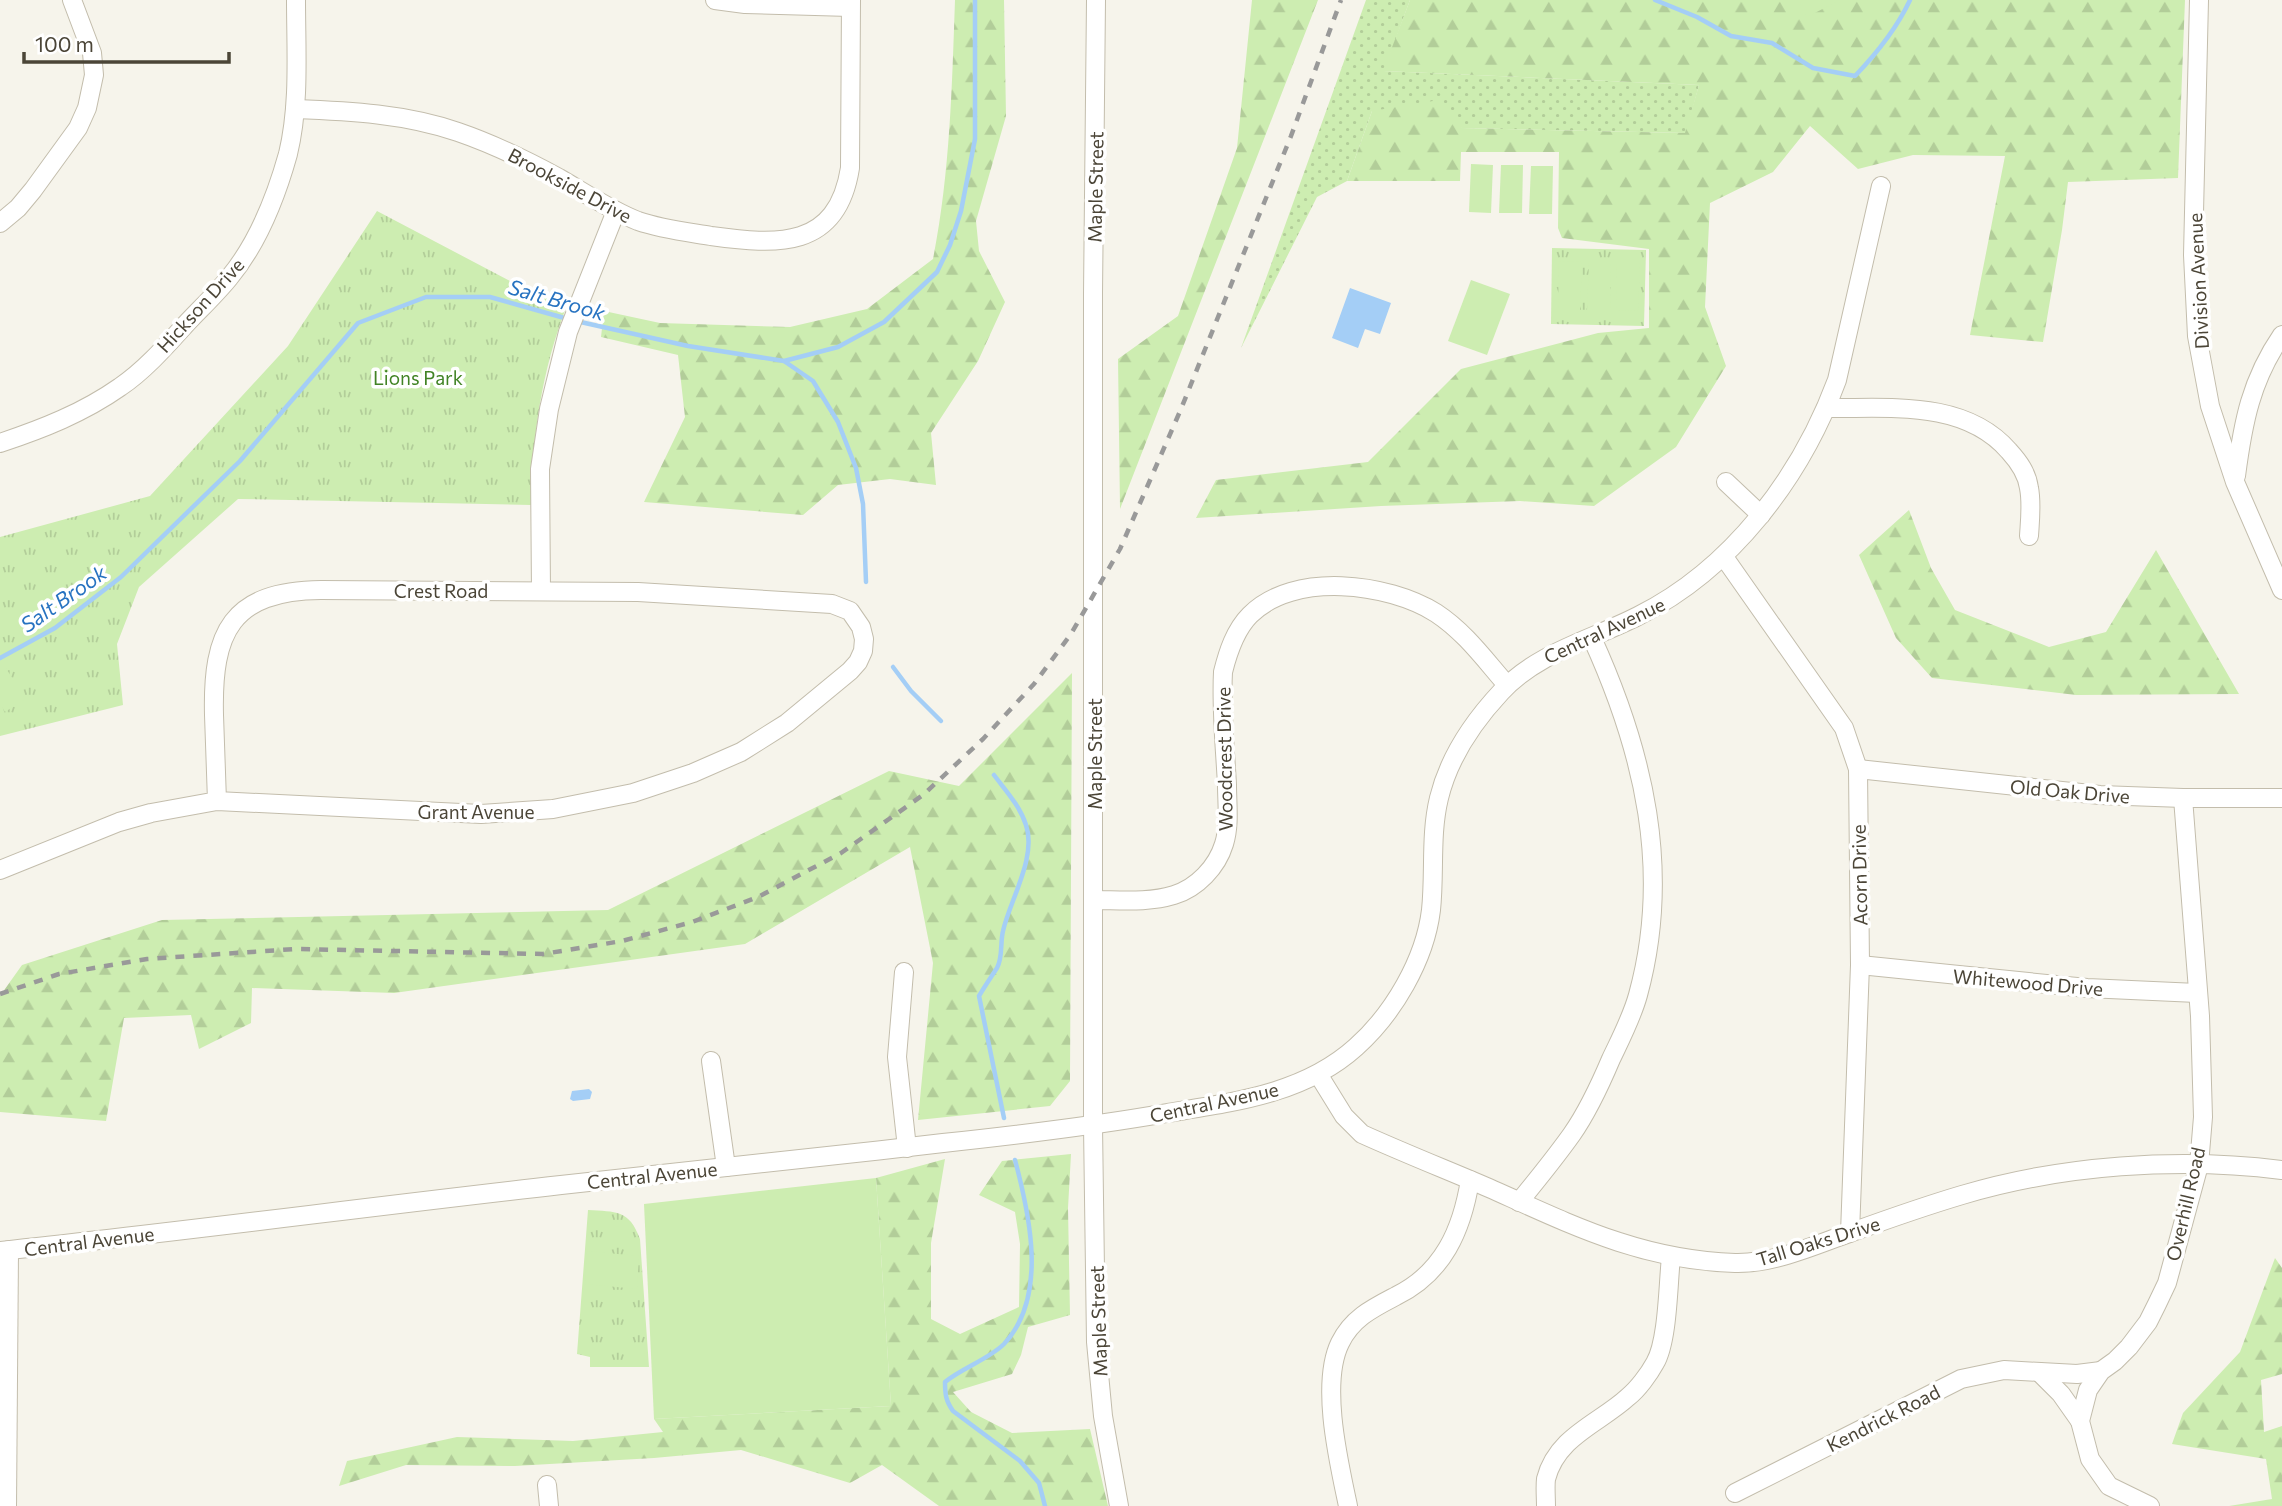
<svg xmlns="http://www.w3.org/2000/svg" width="2282" height="1506" viewBox="0 0 2282 1506" font-family="Commissioner,sans-serif">
<style>
.grass{fill:url(#grass-dots)}
.forest{fill:url(#forest-firs)}
.park{fill:url(#park-tufts)}
.pitch{fill:#cdedb1}
.water{fill:#a4cef6}
.lines{fill:none;stroke-linecap:round;stroke-linejoin:round}
.stream{stroke:#a4cef6;stroke-width:4.5}
.minor-casing{stroke:#c3bdac;stroke-width:20}
.minor{stroke:#fff;stroke-width:18}
.rail{stroke:#999;stroke-width:4.5;stroke-dasharray:9 9;stroke-linecap:butt}
.labels{text-anchor:middle;dominant-baseline:central;stroke-width:7;stroke-linejoin:round;paint-order:stroke}
.street-label{font-size:19px;fill:#4b4537;stroke:#fff}
.park-label{font-size:19px;fill:#418325;stroke:#fff}
.water-label{font-size:21px;font-style:italic;fill:#2773c1;stroke:#fff}
</style>
<defs>
<pattern id="grass-dots" width="8" height="8" patternUnits="userSpaceOnUse" patternTransform="scale(1.75)"><rect width="8" height="8" fill="#cdedb1"/><path d="M2 2h.1M6 6h.1" fill="none" stroke="#b2cd99" stroke-width="1.8" stroke-linecap="round"/></pattern>
<pattern id="forest-firs" width="22" height="20" patternUnits="userSpaceOnUse" patternTransform="scale(1.75)"><rect width="22" height="20" fill="#cdedb1"/><path d="M5 1l3.5 6h-7zM16 11l3.5 6h-7z" fill="#b2cd99"/></pattern>
<pattern id="park-tufts" width="24" height="20" patternUnits="userSpaceOnUse" patternTransform="scale(1.75)"><rect width="24" height="20" fill="#cdedb1"/><path d="M3 7l-1-3M5 7V3M7 7l1-3M15 17l-1-3M17 17v-4M19 17l1-3" fill="none" stroke="#b2cd99"/></pattern>
</defs>
<rect width="100%" height="100%" fill="#f6f4eb"/>
<path class="grass" d="M1366 0H1410L1384 71 1699 85 1686 133 1462 128 1372 111 1347 181 1317 197 1241 348Z"/>
<g class="forest">
<path d="M955 0H1004L1006 116 976 221 979 251 1005 302 978 361 931 433 936 485 890 479 838 485 803 515 644 502 685 417 678 355 601 337 604 311 660 323 790 327 867 309 933 259C950 174 952 87 955 0Z"/>
<path d="M1252 0H1318L1120 509 1118 359 1178 316 1237 148Z"/>
<path d="M1410 0H2185L2178 178 2068 182 2062 230 2043 342 1970 335 2005 156 1913 155 1858 169 1810 126 1773 172 1710 203 1705 307 1726 366 1676 447 1594 506 1520 501 1381 506 1196 518 1216 480 1368 462 1461 369 1598 333 1649 328V249L1562 238 1558 228 1559 152H1461L1460 181H1347L1372 111 1439 100 1462 128 1685 133 1699 85 1383 71Z"/>
<path d="M1909 510 1931 568 1955 610 2049 647 2106 632 2156 550 2239 694 2076 695 1932 678 1896 638 1859 555Z"/>
<path d="M1072 673 1070 1081 1050 1106 918 1120 933 963 910 847 745 944 394 993 252 988 251 1023 199 1049 191 1015 124 1018 106 1121 0 1112V996L22 965 162 920 608 910 889 771 959 786Z"/>
<path d="M1071 1154 1068 1208 1070 1315 1028 1327 1021 1355 1012 1374 953 1392 971 1412 1012 1433 1090 1429 1108 1506H939L882 1465 850 1483 741 1450 654 1458 515 1466 406 1465 339 1486 347 1461 457 1437 573 1441 663 1432 654 1419 891 1406 876 1178 945 1159 931 1243V1319L960 1334 1019 1307 1020 1244 1015 1212 979 1195 1002 1161Z"/>
<path d="M2275 1258 2282 1268V1374L2261 1380 2264 1432 2282 1426V1506H2229L2272 1499 2266 1459 2172 1444 2183 1413 2240 1352Z"/>
</g>
<g class="park">
<path d="M377 211 529 291 567 305C541 373 533 433 531 505L238 499 139 587 117 644 123 705 0 736V537L150 496 288 346Z"/>
<path d="M1552 248 1646 250 1644 326 1551 324Z"/>
<path d="M588 1210C616 1212 629 1209 640 1239L649 1367H590V1357L577 1354Z"/>
</g>
<g class="pitch">
<path d="M1798 0H1838V1L1807 17Z"/>
<path d="M1471 164 1493 165 1491 213 1469 212Z"/>
<path d="M1501 165H1523L1522 213H1499Z"/>
<path d="M1531 166H1553L1552 214H1529Z"/>
<path d="M1559 261 1582 262 1580 310H1558Z"/>
<path d="M1589 262H1611L1610 310H1587Z"/>
<path d="M1617 262H1640L1638 311 1616 310Z"/>
<path d="M1471 280 1510 294 1487 355 1448 341Z"/>
<path d="M6 668 25 699 5 712 0 704V672Z"/>
<path d="M876 1178 891 1406 654 1419 644 1204Z"/>
<path d="M587 1251 639 1256 637 1289 585 1284Z"/>
</g>
<g class="water">
<path d="M1350 288 1391 303 1380 334 1365 329 1358 348 1332 338Z"/>
<path d="M589 1089 592 1092 590 1099 573 1101 570 1099 572 1091Z"/>
</g>
<g class="lines">
<g class="stream">
<path d="M1655 0 1697 17 1731 36 1772 43 1813 68 1855 76C1876 54 1897 28 1910 0"/>
<path d="M576 321 688 346 784 361 838 347 884 322 937 272 950 245 961 211 975 139V0"/>
<path d="M784 361 813 381 838 422 856 468 863 504 866 582"/>
<path d="M0 658 55 628 121 577 240 461 358 323 426 297H490L568 319"/>
<path d="M893 667 911 691 941 721"/>
<path d="M994 775C1006 791 1020 806 1026 825 1037 857 1010 900 1003 931 1000 943 1003 957 997 968 991 977 985 986 979 996L1004 1118"/>
<path d="M1015 1160C1030 1216 1048 1297 1004 1344 989 1359 962 1368 945 1382 945 1395 946 1401 953 1411L1020 1461 1039 1483 1045 1506"/>
</g>
<g class="minor-casing">
<g id="minor">
<path d="M715 0 745 4 850 7"/>
<path d="M1096 0 1093 294V1126L1096 1342 1103 1416 1119 1506"/>
<path d="M2199 0 2193 255 2197 336 2210 406 2235 482 2282 590"/>
<path d="M295 109C350 111 406 114 458 132 493 144 526 160 559 178 585 193 610 210 638 221 661 229 687 232 711 236 777 245 837 250 850 168L851 0"/>
<path d="M0 223 18 208 33 190 78 128 87 108 94 75 92 53 72 0"/>
<path d="M1826 408C1888 409 1964 399 2009 451 2019 462 2027 473 2029 488 2032 503 2030 520 2029 536"/>
<path d="M0 443C42 429 83 413 120 387 144 371 166 346 185 325 200 309 216 294 229 278 258 243 276 197 288 154 300 104 296 51 296 0"/>
<path d="M2236 476C2243 422 2251 380 2282 335"/>
<path d="M1726 482 1761 515"/>
<path d="M1724 557 1844 728 1858 769 1860 965 1850 1233"/>
<path d="M541 591 540 469 549 409 568 332 616 211"/>
<path d="M1858 769 2100 795 2183 798H2282"/>
<path d="M0 870 119 822 151 813 217 801 481 814 553 809 633 793 693 773 741 752 787 723 850 671 858 662 863 651 864 639 861 627 850 611 832 604 638 592 321 590C231 591 212 632 214 715 215 743 216 772 217 801"/>
<path d="M1093 900C1120 900 1148 903 1174 895 1197 888 1217 867 1224 844 1230 825 1227 804 1227 785 1225 747 1221 709 1223 672 1228 652 1235 630 1250 615 1294 571 1388 583 1436 613 1465 632 1485 660 1507 685"/>
<path d="M1860 965 2087 988 2197 993"/>
<path d="M904 972 897 1057 907 1148"/>
<path d="M711 1061 726 1167"/>
<path d="M1318 1074 1344 1116 1362 1134C1404 1153 1447 1170 1489 1188 1572 1225 1641 1260 1735 1263 1774 1264 1815 1245 1852 1232 1888 1219 1925 1206 1962 1195 2062 1165 2179 1157 2282 1170"/>
<path d="M1519 1202C1537 1180 1555 1158 1572 1134 1588 1111 1600 1085 1611 1059 1621 1038 1632 1017 1638 995 1672 871 1644 752 1592 638"/>
<path d="M0 1251C187 1231 374 1206 561 1185 689 1171 816 1158 943 1143 1018 1135 1093 1126 1167 1113 1234 1102 1304 1094 1356 1047 1393 1014 1425 960 1431 910 1435 873 1430 835 1439 798 1449 757 1473 722 1501 692 1538 652 1591 640 1638 616 1732 569 1801 477 1837 380L1881 186"/>
<path d="M2039 1372 2061 1394 2080 1421"/>
<path d="M547 1485 549 1506"/>
<path d="M1735 1493 1961 1379 2004 1370 2077 1374 2101 1371"/>
<path d="M7 1506 9 1250"/>
<path d="M1348 1506C1339 1463 1320 1384 1340 1343 1352 1318 1373 1308 1396 1296 1443 1273 1462 1230 1470 1180"/>
<path d="M1546 1506C1546 1498 1545 1487 1546 1479 1557 1436 1600 1423 1628 1397 1638 1389 1649 1374 1655 1363 1668 1341 1668 1284 1671 1257"/>
<path d="M2150 1506 2109 1486 2090 1459 2080 1421 2088 1390 2101 1371 2115 1361 2129 1347 2148 1322 2157 1304 2167 1283 2199 1165 2203 1117 2200 1016 2183 798"/>
</g>
</g>
<use href="#minor" class="minor"/>
<path class="rail" d="M0 994 59 974 147 959 295 949 543 954 622 941 692 922 758 897 841 853 923 795 983 739 1034 684 1071 634 1120 549 1181 409 1291 136 1341 0"/>
</g>
<g class="labels">
<g class="street-label">
<text transform="translate(570 185) rotate(28)">Brookside Drive</text>
<text transform="translate(1095 187) rotate(-89)">Maple Street</text>
<text transform="translate(2198 281) rotate(-93)">Division Avenue</text>
<text transform="translate(200 305) rotate(-48)">Hickson Drive</text>
<text x="441" y="590">Crest Road</text>
<text transform="translate(1604 630) rotate(-25)">Central Avenue</text>
<text transform="translate(1094 754) rotate(-90)">Maple Street</text>
<text transform="translate(1224 759) rotate(-91)">Woodcrest Drive</text>
<text transform="translate(2070 791) rotate(5)">Old Oak Drive</text>
<text x="476" y="811">Grant Avenue</text>
<text transform="translate(1859 875) rotate(-91)">Acorn Drive</text>
<text transform="translate(2028 982) rotate(5)">Whitewood Drive</text>
<text transform="translate(1214 1102) rotate(-12)">Central Avenue</text>
<text transform="translate(652 1175) rotate(-6)">Central Avenue</text>
<text transform="translate(2185 1204) rotate(-77)">Overhill Road</text>
<text transform="translate(89 1241) rotate(-7)">Central Avenue</text>
<text transform="translate(1818 1241) rotate(-17)">Tall Oaks Drive</text>
<text transform="translate(1098 1321) rotate(-92)">Maple Street</text>
<text transform="translate(1883 1418) rotate(-27)">Kendrick Road</text>
</g>
<g class="park-label">
<text x="418" y="377">Lions Park</text>
</g>
<g class="water-label">
<text transform="translate(557 299) rotate(16)">Salt Brook</text>
<text transform="translate(63 598) rotate(-35)">Salt Brook</text>
</g>
</g>
<path d="M24 52v10h205v-10" fill="none" stroke="#4b4537" stroke-width="3.5"/>
<text x="35" y="52" font-size="21" fill="#4b4537" stroke="#ffffff" stroke-width="5" paint-order="stroke">100 m</text>
</svg>
